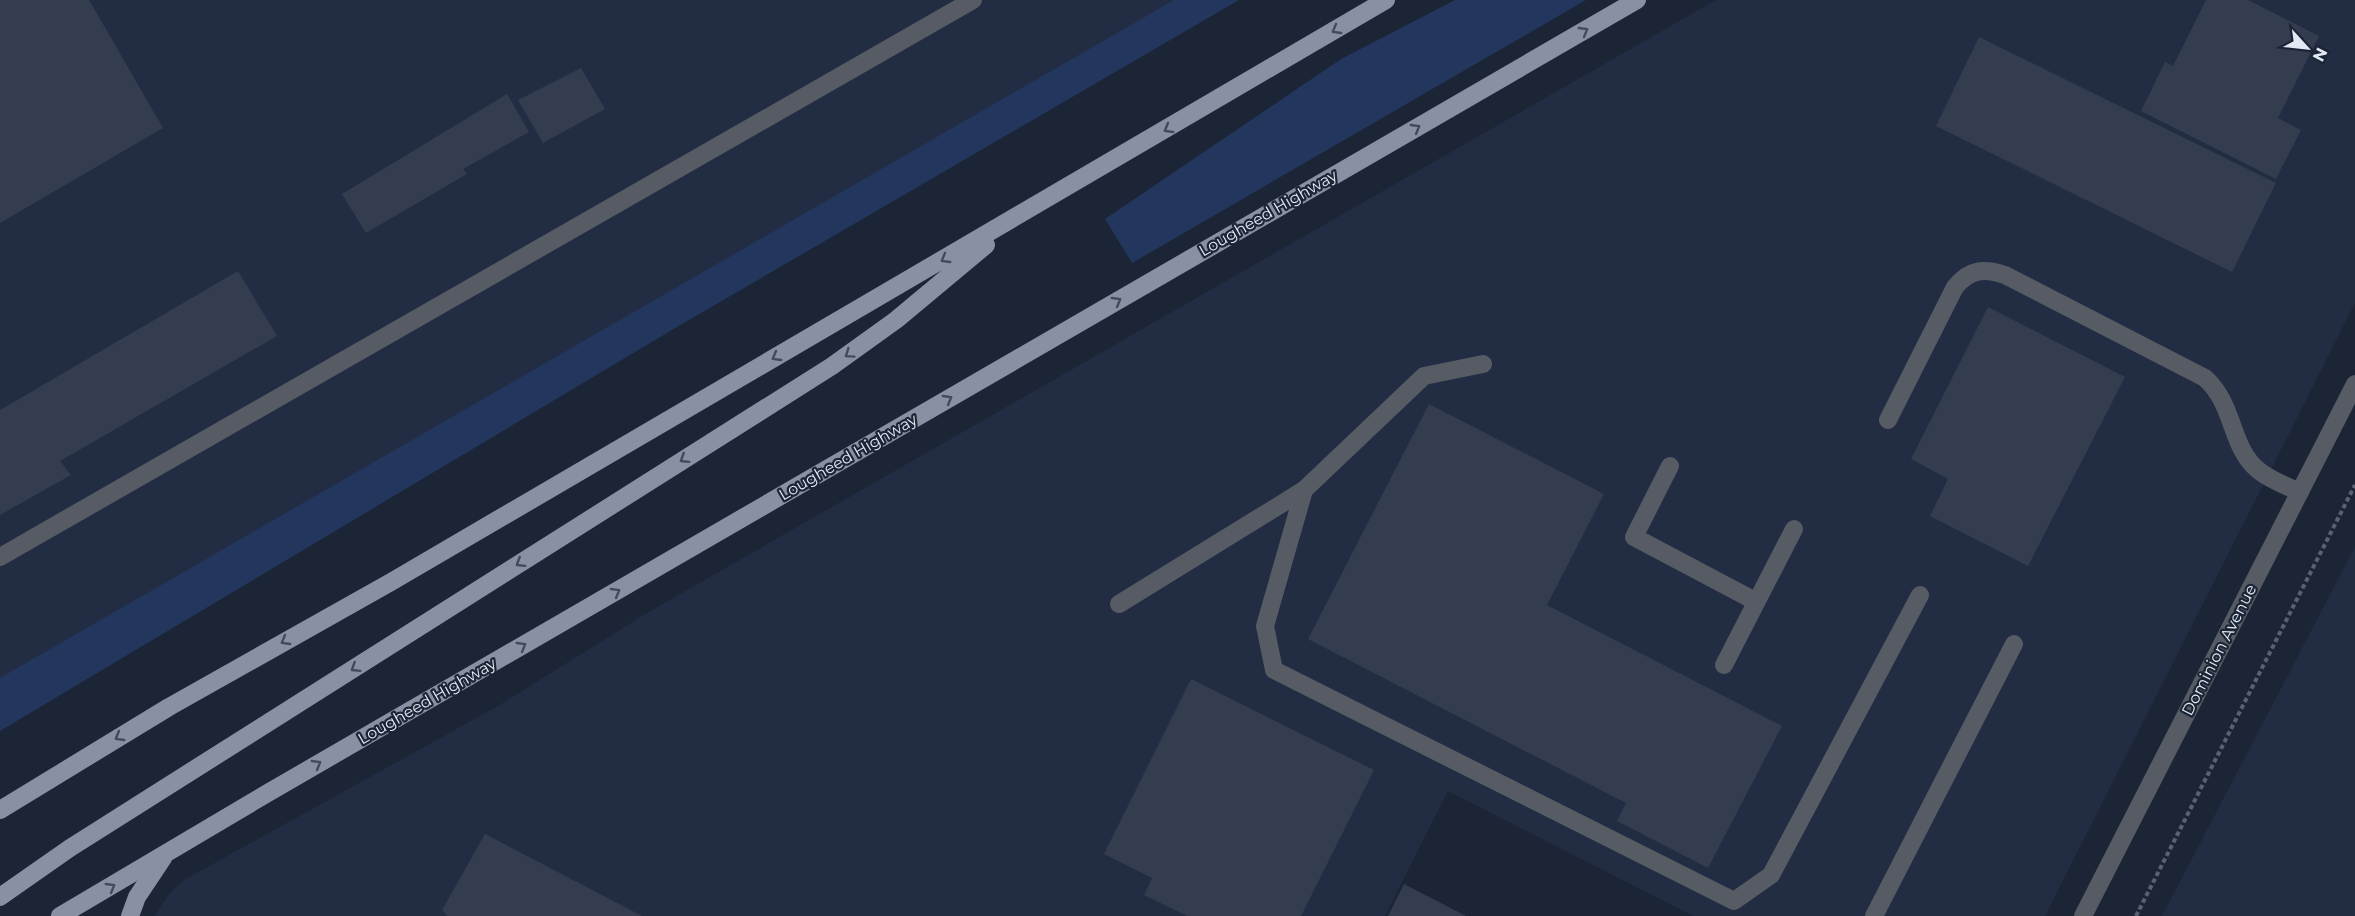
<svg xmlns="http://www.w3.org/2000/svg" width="2355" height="916" viewBox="0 0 2355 916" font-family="Montserrat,sans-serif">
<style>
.built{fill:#222d44}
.green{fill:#22365e}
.building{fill:#333d4f}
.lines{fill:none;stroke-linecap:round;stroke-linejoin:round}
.path{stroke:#596270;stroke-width:4;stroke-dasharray:4.5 3;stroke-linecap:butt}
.minor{stroke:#565b64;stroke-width:18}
.major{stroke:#8791a3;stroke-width:18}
.oneway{stroke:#414b5c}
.labels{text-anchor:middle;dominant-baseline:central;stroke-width:4.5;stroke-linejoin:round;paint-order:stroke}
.street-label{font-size:16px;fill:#e2e9f4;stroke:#1c2535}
</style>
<rect width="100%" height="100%" fill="#1c2535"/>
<g class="built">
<path d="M0 0H1208L0 697Z"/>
<path d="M1716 0H2355V303L2045 916H1693L1448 791 1385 916H154L170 893 184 880 498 706 647 613Z"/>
<path d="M2355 547V916H2162L2344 568Z"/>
</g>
<g class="green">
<path d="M1174 0H1239L677 327 0 731V678Z"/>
<path d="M1455 0H1586L1132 263 1105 219 1341 59Z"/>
</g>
<g class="building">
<path d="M0 0H89L163 128 0 223Z"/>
<path d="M2206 0H2248L2319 36 2278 118 2301 130 2276 179 2141 111 2165 62 2173 66Z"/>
<path d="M1979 37 2276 183 2232 272 1936 126Z"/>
<path d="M581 68 605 109 543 143 518 100Z"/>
<path d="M507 94 529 132 463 169 467 174 366 233 342 194Z"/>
<path d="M238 271 277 336 60 461 71 475 0 515V410Z"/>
<path d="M1988 307 2125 377 2028 566 1930 516 1948 479 1911 459Z"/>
<path d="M1429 404 1604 494 1547 605 1782 726 1708 868 1617 821 1626 803 1308 639Z"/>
<path d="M1191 679 1374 770 1301 916H1187L1144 895 1152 878 1104 854Z"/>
<path d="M485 834 642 916H447L442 910Z"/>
<path d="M1404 884 1466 916H1388Z"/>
</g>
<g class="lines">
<path class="path" d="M2136 916 2355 485"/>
<g class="minor">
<path d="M1888 420 1955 287C1970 269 1984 268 2005 275L2205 378C2235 405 2230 447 2258 470 2270 480 2286 486 2300 492"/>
<path d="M1670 466 1634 537 1755 601"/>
<path d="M1304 490 1265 626 1274 670 1734 901 1771 875 1920 595"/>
<path d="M0 557 973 0"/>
<path d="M1119 604 1304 490 1424 376 1483 364"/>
<path d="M1724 665 1794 529"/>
<path d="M1874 916 2014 644"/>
<path d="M2083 916 2355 384"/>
</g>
<g class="major">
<path d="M0 810 169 707 391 582 1386 0"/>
<path d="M0 897 70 848 832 366 896 320 986 245"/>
<path d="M60 916 266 794 1637 0"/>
<path d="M130 916 137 897 163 858"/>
</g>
</g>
<defs><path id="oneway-chevron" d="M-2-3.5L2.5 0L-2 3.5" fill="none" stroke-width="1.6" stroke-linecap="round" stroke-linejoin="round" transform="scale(1.5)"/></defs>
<g class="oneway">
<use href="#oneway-chevron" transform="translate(1336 30) rotate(150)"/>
<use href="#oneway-chevron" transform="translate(1584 31) rotate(-30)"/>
<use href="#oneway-chevron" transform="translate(1416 128) rotate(-30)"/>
<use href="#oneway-chevron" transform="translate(1168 129) rotate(150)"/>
<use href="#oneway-chevron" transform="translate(945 259) rotate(150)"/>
<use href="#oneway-chevron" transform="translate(1117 301) rotate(-30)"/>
<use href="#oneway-chevron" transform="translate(849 354) rotate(145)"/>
<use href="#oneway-chevron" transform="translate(776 357) rotate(150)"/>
<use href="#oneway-chevron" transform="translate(948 399) rotate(-30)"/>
<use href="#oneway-chevron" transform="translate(684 459) rotate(148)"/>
<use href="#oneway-chevron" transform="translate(520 563) rotate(148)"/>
<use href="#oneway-chevron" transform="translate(616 592) rotate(-30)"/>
<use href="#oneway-chevron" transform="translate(285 641) rotate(150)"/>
<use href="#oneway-chevron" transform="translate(522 646) rotate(-30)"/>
<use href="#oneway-chevron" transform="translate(355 668) rotate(148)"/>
<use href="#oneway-chevron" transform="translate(119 737) rotate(149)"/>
<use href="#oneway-chevron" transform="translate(317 764) rotate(-30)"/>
<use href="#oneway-chevron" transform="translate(111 887) rotate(-30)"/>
</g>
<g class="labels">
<g class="street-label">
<text transform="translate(1268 213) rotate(-30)">Lougheed Highway</text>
<text transform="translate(848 457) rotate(-30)">Lougheed Highway</text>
<text transform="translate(2219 650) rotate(-63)">Dominion Avenue</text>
<text transform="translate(427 701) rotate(-30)">Lougheed Highway</text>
</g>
</g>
<g transform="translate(2307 48) rotate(117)" stroke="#1c2535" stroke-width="4.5" paint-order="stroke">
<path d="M0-4.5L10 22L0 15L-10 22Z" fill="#e2e9f4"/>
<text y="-9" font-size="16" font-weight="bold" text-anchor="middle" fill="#e2e9f4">N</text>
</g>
</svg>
